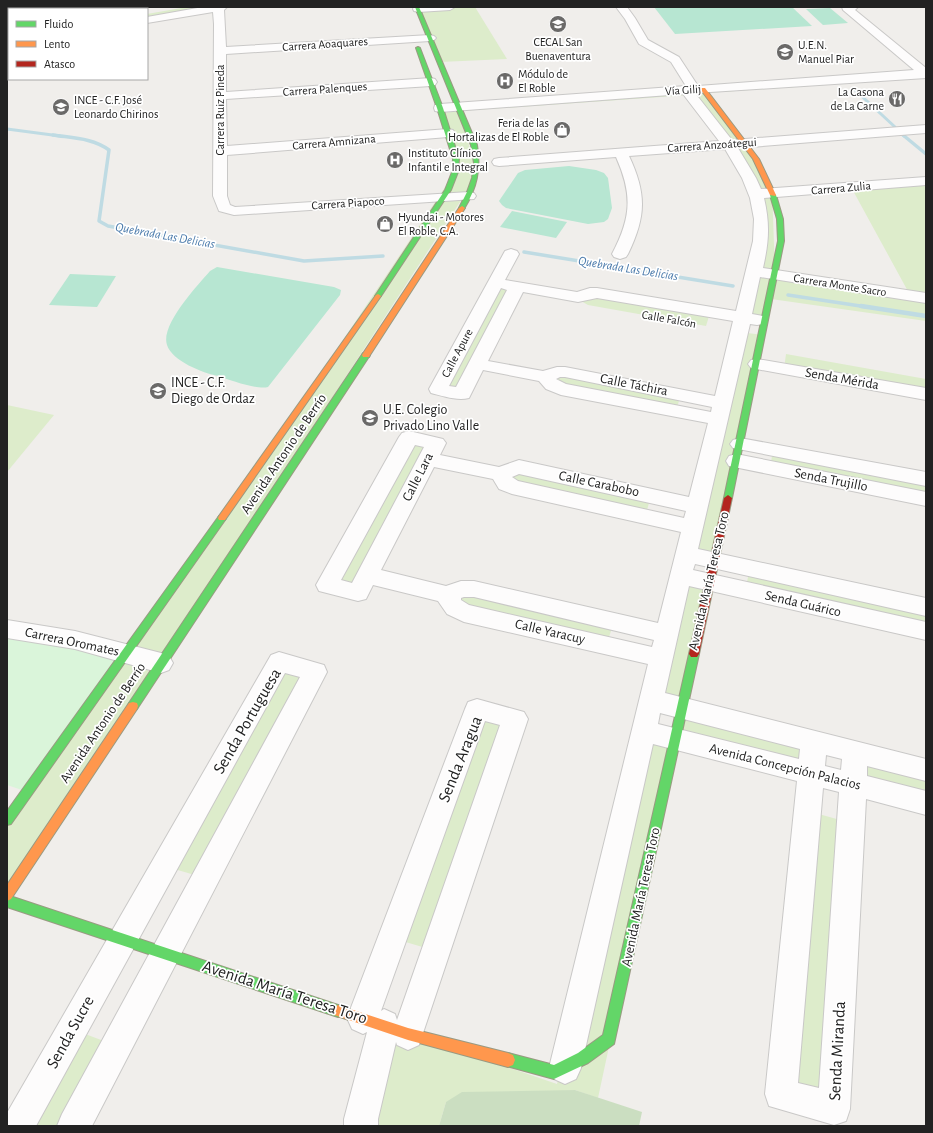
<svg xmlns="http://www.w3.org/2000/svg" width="933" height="1133" viewBox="0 0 933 1133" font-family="'Alegreya Sans',sans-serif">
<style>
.grass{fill:#ddeccb}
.forest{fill:#cbdec1}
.park{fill:#daf5da}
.pitch{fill:#b7e6d2}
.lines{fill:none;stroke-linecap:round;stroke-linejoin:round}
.stream-far2{stroke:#bfdbe3;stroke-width:3}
.stream-far1{stroke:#bfdbe3;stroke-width:3.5}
.stream{stroke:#bfdbe3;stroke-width:4.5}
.street-casing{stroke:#c9c8c7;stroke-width:2}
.fast-casing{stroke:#999a82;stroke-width:2}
.slow-casing{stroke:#999a82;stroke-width:2}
.jam-casing{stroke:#999a82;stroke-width:2}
.street{fill:#fdfcfc;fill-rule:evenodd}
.fast{fill:#63d668;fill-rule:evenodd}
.slow{fill:#ff974d;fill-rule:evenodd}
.jam{fill:#b3261e;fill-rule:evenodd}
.labels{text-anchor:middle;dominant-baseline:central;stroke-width:3.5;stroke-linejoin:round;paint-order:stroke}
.far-poi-label{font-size:12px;fill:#222;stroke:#fff;text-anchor:start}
.far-street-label{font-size:12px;fill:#222;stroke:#fff}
.far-water-label{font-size:13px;font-style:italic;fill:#4a7aab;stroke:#fff}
.street-label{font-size:14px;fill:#222;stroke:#fff}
.poi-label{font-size:14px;fill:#222;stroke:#fff;text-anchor:start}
.near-street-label{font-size:17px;fill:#222;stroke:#fff}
</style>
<rect width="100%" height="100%" fill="#f0eeeb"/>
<g class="grass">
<path d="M187 7H222L147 20V14Z"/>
<path d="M450 7H475L507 59 440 62 418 9Z"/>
<path d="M926 78 707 93 772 187 775 274 910 295 851 187 926 181V321L771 299 766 322 743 318 761 241 756 194 690 95 460 111 477 176 7 895V820L270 450 455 172 442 113 460 111 458 106 686 90 690 95 706 93 703 89Z"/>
<path d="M495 283 517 287 462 394 438 389Z"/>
<path d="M583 294 710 313 706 326 588 305 581 301Z"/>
<path d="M740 332 763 335 714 560 686 554Z"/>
<path d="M786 354 926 379V394L784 369Z"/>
<path d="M550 374 681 394 676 411 561 389Z"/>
<path d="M7 405 54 415 7 472Z"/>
<path d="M409 437 436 443 358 593 327 585Z"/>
<path d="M773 450 926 479V499L770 468Z"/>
<path d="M506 470 651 496 645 517 512 487Z"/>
<path d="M750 568 926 607V631L745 591Z"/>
<path d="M681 576 709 583 682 707 814 741 811 774 675 739 598 1098 575 1090 446 1102 439 1126H361L384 1025 557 1084 644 731 675 739 682 708 651 700Z"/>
<path d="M456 589 614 622 606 646 464 613Z"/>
<path d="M279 662 315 672 205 878 164 866Z"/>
<path d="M477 709 515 719 436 951 392 938Z"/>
<path d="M855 752 926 770V803L853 785Z"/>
<path d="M808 811 851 823 834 1109 781 1094Z"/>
<path d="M72 1029 117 1046 74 1126H18Z"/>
</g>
<path class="forest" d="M575 1090 642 1112 639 1126H439L446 1102 462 1092Z"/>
<path class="park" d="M7 631 121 655 25 791 7 785Z"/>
<g class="pitch">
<path d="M654 7H792L812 26 675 34Z"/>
<path d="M830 8 848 23 823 25 806 9Z"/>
<path d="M569 166 596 170 604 173 608 178 612 208 608 219 604 222 588 224 506 208 502 205 499 201 518 173 525 170Z"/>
<path d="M512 211 567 222 556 238 500 227Z"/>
<path d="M217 267 334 287 341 290 340 295 268 387C257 390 230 380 218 376 203 373 172 361 167 345 160 325 198 285 210 271Z"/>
<path d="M70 274 116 276 97 307 49 305Z"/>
</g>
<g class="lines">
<g class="stream-far2">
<path d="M854 89 895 127"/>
<path d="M7 129 60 136"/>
<path d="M903 135 904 136"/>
</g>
<g class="stream-far1">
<path d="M53 135C72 138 93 138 109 150L99 221 108 226 304 261 383 256"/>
<path d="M903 135 926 154"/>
<path d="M524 252 733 286"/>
<path d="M788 295 867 307"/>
</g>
<path class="stream" d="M861 306 926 316"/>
<g class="street-casing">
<g id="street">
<path d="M203 7H227L224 10 226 47 430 35 434 36 436 38 434 40 430 41 226 54V92L431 78 435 79 437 82 435 85 431 86 226 99 227 146 448 129 453 130 455 133 453 136 448 137 227 155V196L230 205 235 207 469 192 474 193 476 196 474 199 234 215 219 211 213 196 214 24 213 12 147 23V17Z"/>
<path d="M414 7H455L450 10 418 12 414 11 413 9Z"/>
<path d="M616 7H627L635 18 648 40 679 57 698 86 914 70 843 10 842 7H858L855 10 926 68V78L695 93 732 140 926 125V133L738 148 756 178 761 189 926 177V185L764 198C770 224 769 241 763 268L926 293V303L760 277 752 314 763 316 766 320 763 324 757 325 750 324 698 549 926 598V616L695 564 693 570 926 622V640L689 586 665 693 926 759V781L867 766V776L926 791V815L866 799 850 1109 846 1121 834 1125 769 1106 765 1094 797 781 653 744 581 1068 576 1079 565 1084 554 1079 549 1068 648 664 464 622 447 614 438 601 373 585 366 599 358 601 319 591 316 585 399 437 402 433 409 431 443 439 446 443 440 455 499 467 519 460 689 497 708 423 561 395 546 389 539 381 483 370 469 398C457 401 443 396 431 393L429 389 505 251 511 249 517 251 519 254 505 280 577 292 590 288H597L736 311 753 241 754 219 750 198 742 178 725 149 629 156C647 194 646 217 628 254L626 257 620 259 614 257 612 254C631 218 633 195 616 157L499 166 494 165 492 162 494 159 499 158 719 141 683 94 440 112 435 111 434 108 435 105 440 104 686 86 671 62 639 44 625 19ZM501 288 507 290 456 387 449 386ZM523 292 578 302 597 298 733 321 715 396 565 367H557L543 371 488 361ZM560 377H565L712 407 711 412 566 384 556 379ZM415 445 424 447 352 583 341 580ZM434 467 493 479 499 489 512 494 681 532 658 623 474 581H461L446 586 381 570ZM519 474 686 511 684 518 518 481 512 477ZM464 597H474L654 640 652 647 469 605 461 600V598ZM660 713 800 749 799 759 658 724ZM826 755 842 759 841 770 825 766ZM823 788 839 792 819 1088 798 1083Z"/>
<rect x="7" y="34" width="2" height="6"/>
<path d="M757 359 926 388V400L751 368 748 364 751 360Z"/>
<path d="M740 438 926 472V486L733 448 730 444 733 440Z"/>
<path d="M736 454 926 492V506L729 466 726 461 729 456Z"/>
<path d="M7 620 75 631 161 653 169 656 173 663 169 670 161 673 75 649 7 638Z"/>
<path d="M279 652 324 665 327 672 92 1126H57L62 1114 300 677 285 673 36 1126H7V1113L271 655Z"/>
<path d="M477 699 524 712 528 719 419 1045 408 1050 397 1045 396 1042 378 1119V1126H344V1119L367 1032 363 1034 352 1029 347 1018 465 709 468 702ZM485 721 500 725 397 1020 395 1014 384 1009 381 1011Z"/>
</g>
</g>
<g class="fast-casing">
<g id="fast">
<path d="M415 7H419L477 145C481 169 477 188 464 209L462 210 459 208 467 192 472 178 474 163 471 145Z"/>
<path d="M418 47 420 48 443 108 459 159 458 172 451 190 381 296 378 298 375 296 445 190 452 172 453 159 437 108 416 48Z"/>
<path d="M773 193 776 195 783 219 784 241 732 498 728 501 724 498 778 241 777 219 770 195Z"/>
<path d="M363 353H369L370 355 137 709 133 710 129 709 128 706 129 703Z"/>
<path d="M222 515 226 518 225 520 11 824 7 825V811L219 516Z"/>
<path d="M694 650 697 651 699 654 614 1044 588 1063 554 1079 503 1065 501 1060 503 1055 508 1053 554 1065 578 1053 603 1035 689 654 691 651Z"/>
<path d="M7 895 338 1005 342 1007 344 1011 342 1015 338 1017 7 907Z"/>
</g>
</g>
<g class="slow-casing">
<g id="slow">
<path d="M701 88H705L759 159 776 195 775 196 770 195 753 159 701 90Z"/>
<path d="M462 206 465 208 370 355 369 357H363L362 355 459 208Z"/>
<path d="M378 294 381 296 225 520H219L218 518 219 516 376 295Z"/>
<path d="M133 702 137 703 138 706 137 709 11 899 7 901V885L129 703Z"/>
<path d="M338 1005 408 1028 508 1053 513 1055 515 1060 513 1065 508 1067 408 1040 334 1015 332 1011 334 1007Z"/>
</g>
</g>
<g class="jam-casing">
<path id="jam" d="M728 495 732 498 699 654 697 657H691L689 654 724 498Z"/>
</g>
<use href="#street" class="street"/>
<use href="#fast" class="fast"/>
<use href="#slow" class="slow"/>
<use href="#jam" class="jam"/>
</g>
<defs>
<g id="university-disc" transform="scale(0.9)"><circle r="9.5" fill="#6a6968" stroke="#fff"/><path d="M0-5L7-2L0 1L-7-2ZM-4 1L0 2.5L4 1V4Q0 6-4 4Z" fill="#fff"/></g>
<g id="school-disc" transform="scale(0.9)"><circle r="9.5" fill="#6a6968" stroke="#fff"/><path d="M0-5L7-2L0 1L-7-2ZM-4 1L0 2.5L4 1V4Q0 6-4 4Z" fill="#fff"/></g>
<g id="hospital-disc" transform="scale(0.9)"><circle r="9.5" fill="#6a6968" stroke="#fff"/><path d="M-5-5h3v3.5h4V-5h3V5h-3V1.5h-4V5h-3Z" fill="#fff"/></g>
<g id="restaurant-disc" transform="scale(0.9)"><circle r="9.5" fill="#6a6968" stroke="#fff"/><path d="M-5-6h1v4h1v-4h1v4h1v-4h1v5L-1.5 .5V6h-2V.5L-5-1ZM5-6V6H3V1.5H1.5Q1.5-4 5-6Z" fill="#fff"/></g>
<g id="shop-disc" transform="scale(0.9)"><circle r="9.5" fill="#6a6968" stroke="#fff"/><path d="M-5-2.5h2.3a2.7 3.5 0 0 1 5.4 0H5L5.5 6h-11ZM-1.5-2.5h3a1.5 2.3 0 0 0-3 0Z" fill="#fff"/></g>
</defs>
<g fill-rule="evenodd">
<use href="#university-disc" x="558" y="24"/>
<use href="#school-disc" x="785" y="52"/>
<use href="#hospital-disc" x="505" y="81"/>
<use href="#restaurant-disc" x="897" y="99"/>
<use href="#university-disc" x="61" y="107"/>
<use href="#shop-disc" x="562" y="130"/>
<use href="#hospital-disc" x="395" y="160"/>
<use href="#shop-disc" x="385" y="224"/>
<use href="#university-disc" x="158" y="391"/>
<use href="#school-disc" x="370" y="418"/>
</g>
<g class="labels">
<g class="far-poi-label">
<text x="558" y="42" text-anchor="middle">CECAL San<tspan x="558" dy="14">Buenaventura</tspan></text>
<text x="798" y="45">U.E.N.<tspan x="798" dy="14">Manuel Piar</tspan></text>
<text x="518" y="74">Módulo de<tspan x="518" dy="14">El Roble</tspan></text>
<text x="884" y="92" text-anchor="end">La Casona<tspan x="884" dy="14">de La Carne</tspan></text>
<text x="74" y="100">INCE - C.F. José<tspan x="74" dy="14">Leonardo Chirinos</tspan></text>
<text x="549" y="123" text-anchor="end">Feria de las<tspan x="549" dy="14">Hortalizas de El Roble</tspan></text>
<text x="408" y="153">Instituto Clínico<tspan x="408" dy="14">Infantil e Integral</tspan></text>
<text x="398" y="217">Hyundai - Motores<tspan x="398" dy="14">El Roble, C.A.</tspan></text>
</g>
<g class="far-street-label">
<text transform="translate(325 44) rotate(-4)">Carrera Aoaquares</text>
<text transform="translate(325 89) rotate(-4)">Carrera Palenques</text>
<text transform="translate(683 90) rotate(-4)">Vía Gilij</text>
<text transform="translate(220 110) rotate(-90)">Carrera Ruiz Pineda</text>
<text transform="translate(334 142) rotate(-5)">Carrera Amnizana</text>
<text transform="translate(712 145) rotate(-4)">Carrera Anzoátegui</text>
<text transform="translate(841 188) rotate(-5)">Carrera Zulia</text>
<text transform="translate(348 203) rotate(-4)">Carrera Piapoco</text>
<text transform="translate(840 285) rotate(9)">Carrera Monte Sacro</text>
<text transform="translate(669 319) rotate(10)">Calle Falcón</text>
<text transform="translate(457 353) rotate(-62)">Calle Apure</text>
</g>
<g class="far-water-label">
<text transform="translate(165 236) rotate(10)">Quebrada Las Delicias</text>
<text transform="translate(628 269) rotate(9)">Quebrada Las Delicias</text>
</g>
<g class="street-label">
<text transform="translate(842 379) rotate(10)">Senda Mérida</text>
<text transform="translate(634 385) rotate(11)">Calle Táchira</text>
<text transform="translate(284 454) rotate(-56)">Avenida Antonio de Berrío</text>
<text transform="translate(418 477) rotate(-63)">Calle Lara</text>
<text transform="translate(831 480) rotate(11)">Senda Trujillo</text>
<text transform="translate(599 484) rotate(12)">Calle Carabobo</text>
<text transform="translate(709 581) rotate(-77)">Avenida María Teresa Toro</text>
<text transform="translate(803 604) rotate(13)">Senda Guárico</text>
<text transform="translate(550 632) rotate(13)">Calle Yaracuy</text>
<text transform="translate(72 642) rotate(12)">Carrera Oromates</text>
<text transform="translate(103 723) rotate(-56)">Avenida Antonio de Berrío</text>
<text transform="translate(785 767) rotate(14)">Avenida Concepción Palacios</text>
<text transform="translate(641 897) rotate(-78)">Avenida María Teresa Toro</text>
</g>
<g class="poi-label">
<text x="171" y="383">INCE - C.F.<tspan x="171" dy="16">Diego de Ordaz</tspan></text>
<text x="383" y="410">U.E. Colegio<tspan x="383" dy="16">Privado Lino Valle</tspan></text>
</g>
<g class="near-street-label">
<text transform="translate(247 721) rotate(-60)">Senda Portuguesa</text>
<text transform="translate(460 759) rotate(-68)">Senda Aragua</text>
<text transform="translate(285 992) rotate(18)">Avenida María Teresa Toro</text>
<text transform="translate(70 1032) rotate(-61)">Senda Sucre</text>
<text transform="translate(837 1051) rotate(-87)">Senda Miranda</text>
</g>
</g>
<rect width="933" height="1133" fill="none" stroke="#222222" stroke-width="16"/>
<rect x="8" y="8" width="140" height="72" fill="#ffffff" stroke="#a7a7a7"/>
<rect x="16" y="21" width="20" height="6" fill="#63d668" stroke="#a7a7a7"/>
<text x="44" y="28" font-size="12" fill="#222222">Fluido</text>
<rect x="16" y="41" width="20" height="6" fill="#ff974d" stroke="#a7a7a7"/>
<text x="44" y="48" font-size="12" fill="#222222">Lento</text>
<rect x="16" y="61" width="20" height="6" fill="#b3261e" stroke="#a7a7a7"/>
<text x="44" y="68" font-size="12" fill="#222222">Atasco</text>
</svg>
